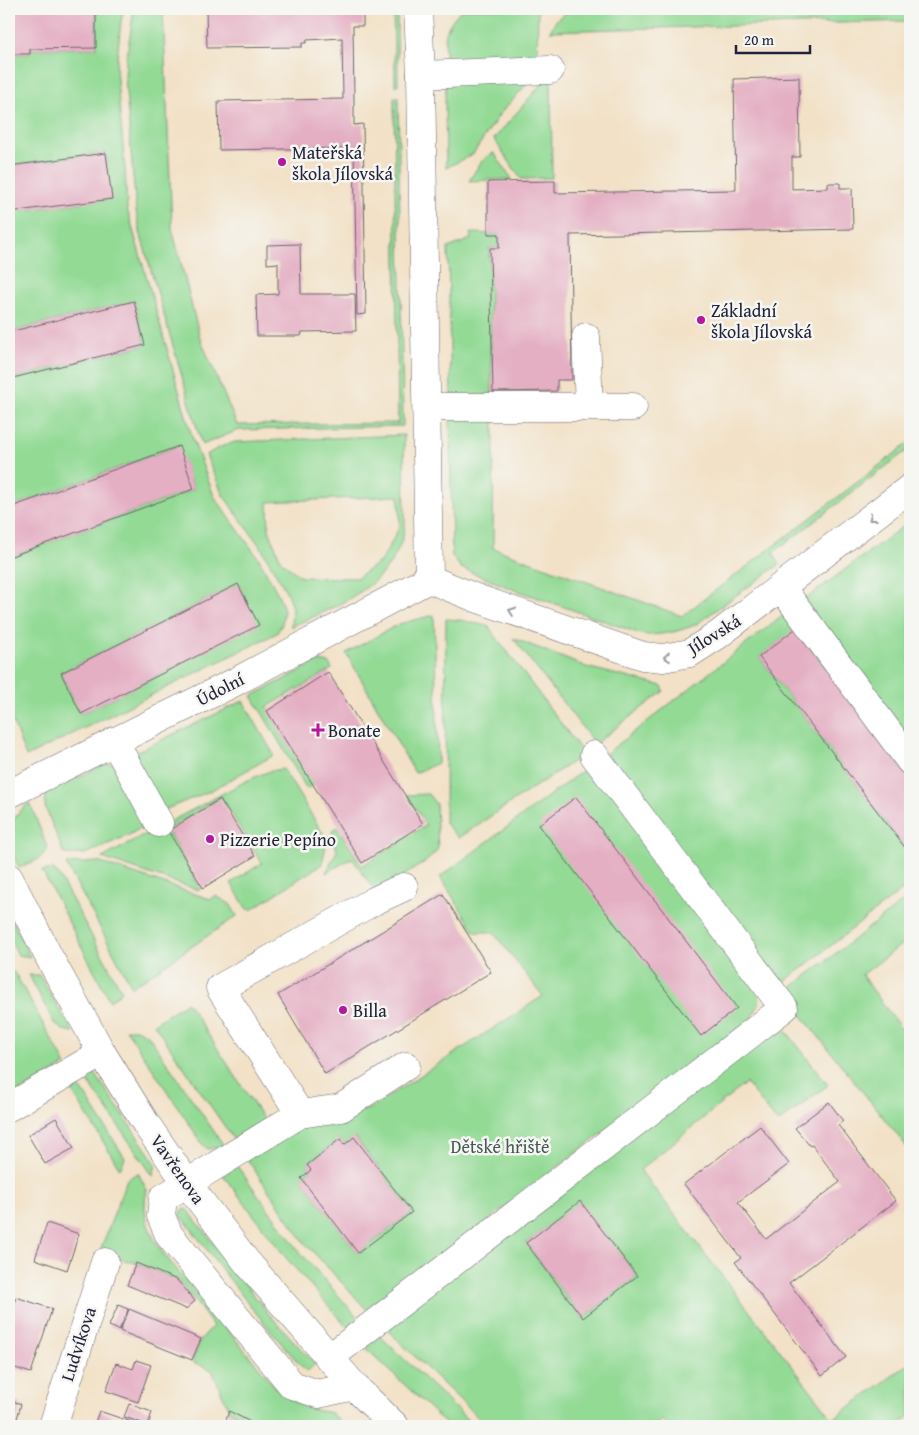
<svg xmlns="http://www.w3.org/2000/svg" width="919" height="1435" viewBox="0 0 919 1435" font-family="'Gentium Book Plus',serif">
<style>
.green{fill:#93da95;stroke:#5a7e68;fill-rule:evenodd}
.building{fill:#e4afc3}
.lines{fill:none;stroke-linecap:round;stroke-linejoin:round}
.minor-casing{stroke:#6b656c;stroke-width:29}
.minor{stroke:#fff;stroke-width:28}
.oneway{stroke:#9c9ca7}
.poi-dot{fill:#b5179e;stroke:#f6f6f2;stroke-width:2}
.labels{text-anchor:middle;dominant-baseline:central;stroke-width:5;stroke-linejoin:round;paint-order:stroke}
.poi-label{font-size:18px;fill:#22223b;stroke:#f6f6f2;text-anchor:start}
.street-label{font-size:18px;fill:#22223b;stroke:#f6f6f2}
.park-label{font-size:18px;fill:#445956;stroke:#f6f6f2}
</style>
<rect width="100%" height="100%" fill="#f6f6f2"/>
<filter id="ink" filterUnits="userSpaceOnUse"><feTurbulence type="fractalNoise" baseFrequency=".02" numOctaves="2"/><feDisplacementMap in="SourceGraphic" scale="10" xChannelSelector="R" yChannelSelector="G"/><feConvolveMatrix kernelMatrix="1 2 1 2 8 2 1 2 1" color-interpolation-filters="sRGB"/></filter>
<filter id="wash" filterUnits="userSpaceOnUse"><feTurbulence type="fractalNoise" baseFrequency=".0096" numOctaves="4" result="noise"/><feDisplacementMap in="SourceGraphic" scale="20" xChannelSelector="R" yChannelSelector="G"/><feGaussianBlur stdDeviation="1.12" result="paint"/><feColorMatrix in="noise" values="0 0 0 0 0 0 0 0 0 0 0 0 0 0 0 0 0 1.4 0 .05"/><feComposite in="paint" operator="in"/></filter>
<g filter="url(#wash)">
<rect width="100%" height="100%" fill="#f2e1c6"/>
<g class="green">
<path d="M96 9H124L121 21 116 69 125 168 127 209 193 440 214 496 259 559 279 596 284 610 282 624 277 633 26 757 9 712V557L194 489 178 446 9 508V379L145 345 134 301 9 332V212L111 199 106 153 9 166V54H30V49L96 48ZM238 584 258 625 81 714 61 673Z"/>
<path d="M134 9H163L172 228 200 338 237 425 398 423 394 97H398L403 426 239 430 202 445 141 236 136 211 125 79 126 61Z"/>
<path d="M393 9H397L398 85H395Z"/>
<path d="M462 9H538L537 63 446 68C445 39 440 32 462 9Z"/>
<path d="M571 9H910V21L550 31 557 19Z"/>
<path d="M533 77 499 115 473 154 446 168 445 99 446 80Z"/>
<path d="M551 77 552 178 521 179 494 139 545 80Z"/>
<path d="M494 153 512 179 469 181C476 171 481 157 494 153Z"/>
<path d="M470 233 499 234V248H489L492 392 493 398 451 400 448 248 471 239Z"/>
<path d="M494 414 493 548 682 616 910 442V448L773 553 780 564 695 625C677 632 663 635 644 635L507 587 461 568 452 556 450 418Z"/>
<path d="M404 435 405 525C397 585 339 604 291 627L292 608 287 593 260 546 223 495 206 455 218 448 235 442ZM399 496 400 526 382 560 357 578 301 577 281 561 269 530 268 502Z"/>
<path d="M910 521V779L796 629 759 657 910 854V884L779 986 603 756 772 624Z"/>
<path d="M434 615 438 763 415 773 346 653 399 624Z"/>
<path d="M446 619 460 620 488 626 584 754 458 838 445 823Z"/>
<path d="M513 638 586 667 662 686 664 691 595 744Z"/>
<path d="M319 661 329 663 332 669 267 707 315 784 307 789 252 696Z"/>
<path d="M243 701 274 755 210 791 159 812 132 754Z"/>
<path d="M593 763 760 985 759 1004 752 1018 369 1312 304 1242 247 1159 319 1115 369 1109 543 996 493 932H475L440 877ZM355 1137 412 1212 358 1253 301 1178 311 1170 307 1165 340 1139 344 1145Z"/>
<path d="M105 764H121L146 825 129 835 85 854H64L45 807 46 793Z"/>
<path d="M283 769 327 840 322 864 251 910 246 908 231 883 262 863 221 797 167 830 201 889 198 890 102 858 248 780 270 771Z"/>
<path d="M428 794 436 804 438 849 428 860 378 892 372 887 352 858 326 873 337 851 332 831 337 827 362 866 426 825 407 795Z"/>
<path d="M30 803 47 847C44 860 30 863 19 868 16 861 12 854 10 846 6 830 16 811 30 803Z"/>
<path d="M98 862 210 899 216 896 230 904 237 916 132 987 66 864Z"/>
<path d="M52 869 58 874 122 991 110 1001 42 871Z"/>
<path d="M910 896V938L862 975 910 1041V1151L790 1001 787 994 791 988Z"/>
<path d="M9 913 30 957 18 955 9 935Z"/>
<path d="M9 967 16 975 66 1065 9 1097Z"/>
<path d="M29 975H39L73 1032 63 1030 54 1023Z"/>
<path d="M187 1002 266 1123 234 1140 154 1024Z"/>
<path d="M126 1029H136L148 1035 224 1146 208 1149 203 1145Z"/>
<path d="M766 1031 787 1032 828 1085 778 1123 746 1083 640 1170 833 1419 910 1363V1416L897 1426H667L662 1420 654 1426H651L648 1423 643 1426H487L383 1326ZM580 1202 637 1276 583 1318 526 1243Z"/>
<path d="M94 1072 156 1164 153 1176 87 1080 86 1076Z"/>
<path d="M77 1086 82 1090 125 1158 120 1169 70 1088Z"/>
<path d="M237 1166 299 1251 359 1319 349 1329 287 1259 223 1175Z"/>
<path d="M138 1173 147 1190C141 1214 149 1232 162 1252L278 1390 292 1400 310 1409 331 1413 344 1426H258L229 1410 212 1370 192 1362 201 1339 213 1326 195 1301 177 1280 136 1263 99 1254 127 1179Z"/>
<path d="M187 1209 267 1312 315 1364 307 1372C261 1323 221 1268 180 1214L181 1211Z"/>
<path d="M380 1336 474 1426H448L366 1348Z"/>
</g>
<g id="blocks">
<g class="building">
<path d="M9 9H96V48L30 49V54H9Z"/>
<path d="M206 9H363V26H353L354 100V125L363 124 366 314 357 315 354 148 219 150 218 101 343 99 342 38 307 40 306 43H302V47L207 48Z"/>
<path d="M799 77 800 157H792V189L828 188V183H840V188H852L853 229 570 235 572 380H557V391L493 392 490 248H499V234H488V182L555 181V193L736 190 734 79Z"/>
<path d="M106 153 112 199 9 212V166Z"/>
<path d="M300 244 301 294H355L356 331 302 332 301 336H257L256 295 278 294V263L267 264V245Z"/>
<path d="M134 301 145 345 9 379V332Z"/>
<path d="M179 446 194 489 9 557V508Z"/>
<path d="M238 584 259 625 81 714 61 673Z"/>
<path d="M795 629 910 779V854L759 657Z"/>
<path d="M328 672 423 824 362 863 267 711Z"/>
<path d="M576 797 737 1008 701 1036 539 825Z"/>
<path d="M220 799 255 856 203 888 168 831Z"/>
<path d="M443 894 491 972 325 1074 278 995Z"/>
<path d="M829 1102 843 1121 838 1125 896 1201 789 1283 846 1357 822 1376 735 1262 741 1258 684 1184 760 1126 789 1164 738 1202 766 1239 840 1182 812 1145 810 1146 795 1128Z"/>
<path d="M56 1118 74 1148 45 1164 28 1135Z"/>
<path d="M354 1137 412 1212 358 1253 301 1178 311 1170 307 1165 340 1139 344 1145Z"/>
<path d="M580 1201 637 1276 583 1318 526 1243Z"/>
<path d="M47 1223 79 1234 67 1270 35 1259Z"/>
<path d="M136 1263 177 1280 195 1301 186 1309 127 1285Z"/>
<path d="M16 1297 52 1309 31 1373 9 1366V1319Z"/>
<path d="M118 1305 128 1309 126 1317 129 1309 201 1339 192 1360 120 1331 125 1318 119 1330 109 1326Z"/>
<path d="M136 1360 151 1365 138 1402 106 1391 116 1363 133 1369Z"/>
<path d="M9 1400 21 1404 15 1426H9Z"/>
<path d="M129 1404 152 1412 148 1425 124 1417Z"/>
<path d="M99 1411 132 1422 131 1426H94Z"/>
<path d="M229 1411 258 1426H224Z"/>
</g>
</g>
</g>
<g filter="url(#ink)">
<use href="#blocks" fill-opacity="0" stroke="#6b656c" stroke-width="1"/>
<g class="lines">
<g class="minor-casing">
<g id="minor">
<path d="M418 9 421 75 429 579"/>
<path d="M421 75 550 70"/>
<path d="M586 337 589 406"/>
<path d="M427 407H633"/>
<path d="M429 579 476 598 643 656 663 658 690 653 718 635 910 488"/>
<path d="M781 587 910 761"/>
<path d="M114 741 159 823"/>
<path d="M9 794 235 682 429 579"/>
<path d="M9 878 49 957 102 1053 146 1124 186 1182 246 1261 354 1386 395 1426"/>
<path d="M9 1107 102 1053"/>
<path d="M300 1114 220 988 374 901 404 887"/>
<path d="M329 1358 784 1008 594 755"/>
<path d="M354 1386 318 1394 292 1385 169 1235 161 1216 163 1198 300 1114 341 1108 406 1066"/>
<path d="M53 1426 105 1262"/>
</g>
</g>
<use href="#minor" class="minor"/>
</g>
<defs><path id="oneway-chevron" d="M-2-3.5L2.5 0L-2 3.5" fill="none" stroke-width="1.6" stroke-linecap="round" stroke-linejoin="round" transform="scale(1.25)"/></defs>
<g class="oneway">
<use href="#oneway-chevron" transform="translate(872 518) rotate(142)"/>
<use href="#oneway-chevron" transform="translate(512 611) rotate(-160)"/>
<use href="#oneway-chevron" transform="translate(667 657) rotate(174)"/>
</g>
</g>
<g class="poi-dot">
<circle cx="282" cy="162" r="5"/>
<circle cx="701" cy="320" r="5"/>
<path d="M315.5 722.5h5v5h5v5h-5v5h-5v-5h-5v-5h5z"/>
<circle cx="210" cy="839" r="5"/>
<circle cx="343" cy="1010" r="5"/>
</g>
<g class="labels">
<g class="poi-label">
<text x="292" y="152">Mateřská<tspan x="292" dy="21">škola Jílovská</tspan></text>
<text x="711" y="310">Základní<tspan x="711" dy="21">škola Jílovská</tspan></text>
<text x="328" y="730">Bonate</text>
<text x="220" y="839">Pizzerie Pepíno</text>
<text x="353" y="1010">Billa</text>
</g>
<g class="street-label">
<text transform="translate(714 634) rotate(-32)">Jílovská</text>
<text transform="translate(220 689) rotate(-27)">Údolní</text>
<text transform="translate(178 1169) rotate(55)">Vavřenova</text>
<text transform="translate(78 1344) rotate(-72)">Ludvíkova</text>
</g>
<g class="park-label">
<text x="500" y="1146">Dětské hřiště</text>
</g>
</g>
<rect width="919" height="1435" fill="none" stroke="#f6f6f2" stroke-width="30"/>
<path d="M736 45v8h74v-8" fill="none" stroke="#22223b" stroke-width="2.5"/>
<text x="744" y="45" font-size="15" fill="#22223b" stroke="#f6f6f2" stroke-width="4" paint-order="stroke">20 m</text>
</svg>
